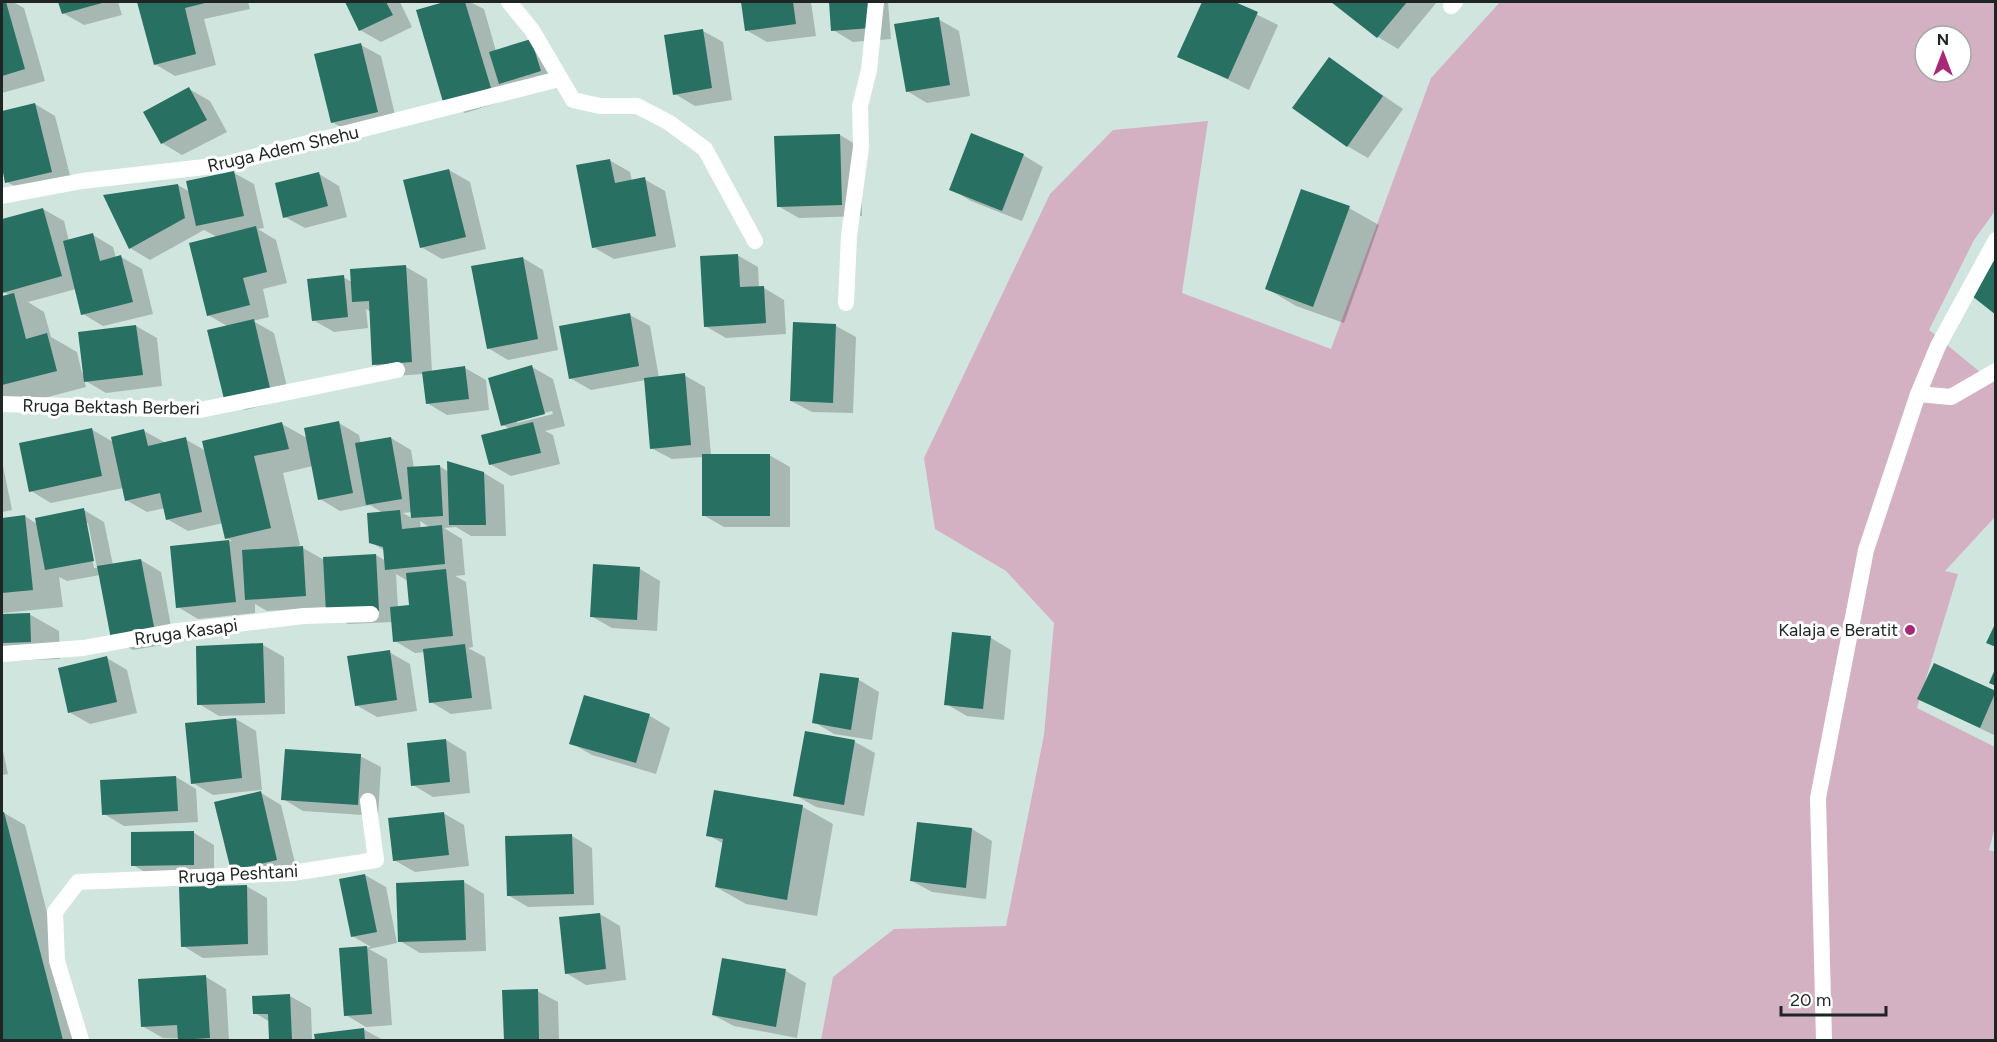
<svg xmlns="http://www.w3.org/2000/svg" width="1997" height="1042" viewBox="0 0 1997 1042" font-family="Figtree,sans-serif">
<style>
.green{fill:#d4b1c2;fill-rule:evenodd}
.shadow{fill:#0003;fill-rule:evenodd}
.building{fill:#287061}
.lines{fill:none;stroke-linecap:round;stroke-linejoin:round}
.service{stroke:#fff;stroke-width:16}
.poi-dot{fill:#a82877;stroke:#fff;stroke-width:2}
.labels{text-anchor:middle;dominant-baseline:central;stroke-width:6;stroke-linejoin:round;paint-order:stroke}
.street-label{font-size:18px;fill:#1e2523;stroke:#fff}
.poi-label{font-size:18px;fill:#1e2523;stroke:#fff;text-anchor:end}
</style>
<rect width="100%" height="100%" fill="#d1e5df"/>
<path class="green" d="M1500 2H1995V211L1974 240 1929 330 1986 377 1995 371V517L1945 571 1958 574 1917 708 1995 747V827L1989 850 1996 852 1995 1040H821L833 977 894 929 1006 926 1044 735 1054 623 1006 571 935 529 924 458 1050 194 1113 130 1208 121 1182 293 1331 349 1431 78ZM1925 36H1961V72H1925Z"/>
<g class="shadow">
<path d="M2 2H13L24 8 45 81 2 93Z"/>
<path d="M60 2H118L122 15 84 25 63 13Z"/>
<path d="M139 2H248L250 9 204 19 216 65 175 76 155 64Z"/>
<path d="M347 2H400L412 27 381 42 360 30Z"/>
<path d="M450 2H470L484 9 496 51 531 40 561 83 465 113 444 101 418 11Z"/>
<path d="M742 2H811L816 36 767 42 746 30Z"/>
<path d="M830 2H888L891 39 853 42 833 30Z"/>
<path d="M1204 2H1231L1278 25 1249 90 1179 56Z"/>
<path d="M1334 2H1437L1398 49 1378 37Z"/>
<path d="M938 19 959 31 970 96 927 103 907 91Z"/>
<path d="M703 31 723 42 732 100 695 106 675 94Z"/>
<path d="M361 45 381 56 397 123 353 134 332 122Z"/>
<path d="M1330 59 1403 109 1368 158 1347 146Z"/>
<path d="M189 89 210 101 227 132 182 155 162 143Z"/>
<path d="M35 104 55 116 72 183 27 193 7 182 2 161V112Z"/>
<path d="M840 135 860 147 862 216 799 218 778 206Z"/>
<path d="M1023 155 1043 167 1022 221 971 201 951 189Z"/>
<path d="M609 160 630 172 632 181 644 179 665 191 676 247 614 259 593 247Z"/>
<path d="M449 170 470 182 486 249 442 259 421 247Z"/>
<path d="M234 173 254 184 264 228 258 229 276 240 287 283 263 289 269 317 253 321 274 333 290 399 245 410 225 398 229 327 208 315 217 237 204 230 150 260 130 248 178 185 190 192Z"/>
<path d="M319 174 339 186 347 217 305 228 285 217Z"/>
<path d="M1302 191 1349 208 1379 225 1344 323 1296 306 1266 288Z"/>
<path d="M43 209 64 221 69 241 93 235 113 247 116 258 121 257 142 269 153 314 103 326 83 314 76 289 28 302 44 312 51 337 77 352 82 373 136 326 157 338 162 386 106 393 84 380 86 387 10 407 2 402V298L10 295 3 292 2 286V221Z"/>
<path d="M737 255 758 267 759 288H764L784 300 786 334 726 338 705 326Z"/>
<path d="M523 258 543 270 558 350 508 360 488 348Z"/>
<path d="M406 267 427 279 432 372 465 368 486 380 489 410 447 415 427 403 424 374 394 376 374 364 371 312 366 309 368 328 334 332 313 320 343 277 352 282Z"/>
<path d="M630 315 650 326 659 378 684 375 705 387 711 455H769L790 467V527H724L703 515V457L672 459 651 448 646 380 591 390 570 378Z"/>
<path d="M836 326 856 337 853 413 812 412 791 401Z"/>
<path d="M532 367 553 379 565 426 545 431 553 435 560 464 511 476 490 464 510 429 503 425ZM552 411 553 414 517 423V420Z"/>
<path d="M339 423 359 435 361 444 391 438 411 450 414 468 439 466 449 472 484 473 504 485 506 536H471L456 527 444 528 462 539 465 575 455 576 466 582 473 647 468 648 485 657 492 709 451 714 431 702 425 652 415 653 395 641 393 622 348 624 327 612V607L267 611 255 604V613L198 619 178 607 171 547 232 541 226 538 223 523 188 531 167 519 165 508 147 512 126 500 123 488 51 503 31 491 91 429 113 442 144 431 166 443 185 439 206 451 282 424 307 438ZM313 466 320 499 340 511 370 505 383 513 371 542 385 551 386 561 376 555 324 560 303 548H294L300 545 283 473ZM412 512V518L403 513ZM420 521 431 528 421 529ZM396 574 408 581 411 606 398 608Z"/>
<path d="M2 461 12 510 2 512Z"/>
<path d="M84 510 104 522 113 565 141 560 161 572 174 643 133 650 112 638 100 575 67 581 59 577 63 607 3 613V615L29 614 59 631 60 659 2 661V519L25 516 37 524ZM85 523H88L97 568H94Z"/>
<path d="M640 569 660 581 657 631 612 628 591 616Z"/>
<path d="M954 634 991 638 1011 650 1004 720 967 716 946 704Z"/>
<path d="M263 645 284 657 285 714 219 716 199 704Z"/>
<path d="M389 652 410 664 417 711 377 717 356 705Z"/>
<path d="M107 658 127 670 137 713 90 724 69 712Z"/>
<path d="M1935 665 1996 693V736L1919 699Z"/>
<path d="M821 674 859 680 879 692 872 740 834 734 814 722Z"/>
<path d="M585 697 650 716 670 728 656 774 592 755 571 743Z"/>
<path d="M236 719 256 731 262 790 213 795 193 783Z"/>
<path d="M806 733 855 742 875 753 864 816 816 807 795 795Z"/>
<path d="M446 740 466 752 470 793 433 797 413 785Z"/>
<path d="M2 746 8 774 2 775Z"/>
<path d="M360 756 381 767 378 816 303 811 283 799Z"/>
<path d="M176 777 196 789 198 822 124 826 104 814Z"/>
<path d="M261 793 281 805 297 871 232 870Z"/>
<path d="M803 807 833 824 817 916 746 904 716 887 724 844 708 835Z"/>
<path d="M4 813 25 825 79 1040H5L2 1027V814Z"/>
<path d="M443 813 464 825 469 866 415 872 394 860Z"/>
<path d="M918 824 972 829 992 841 986 899 932 892 912 881Z"/>
<path d="M194 833 214 845V876L153 877 133 865Z"/>
<path d="M572 836 592 848 594 905 528 907 508 895Z"/>
<path d="M365 875 386 887 397 943 369 949 387 959 392 1025 366 1027 346 1015 341 950 371 947 352 936Z"/>
<path d="M464 882 484 894 486 951 420 953 400 941Z"/>
<path d="M246 886 267 898 268 955 203 958 183 946Z"/>
<path d="M600 914 620 926 626 980 586 985 566 973Z"/>
<path d="M723 959 786 971 806 983 797 1038 734 1026 713 1015Z"/>
<path d="M206 977 226 989 229 1040 163 1038 142 1026Z"/>
<path d="M537 991 558 1002 559 1040H505L504 992Z"/>
<path d="M290 996 311 1008 312 1040H270V1022L255 1013Z"/>
<path d="M363 1029 383 1040H317L316 1035Z"/>
</g>
<g class="building">
<path d="M2 2H6L25 69 2 76Z"/>
<path d="M58 2H102V3L62 14Z"/>
<path d="M137 2H209L185 8 196 54 154 65Z"/>
<path d="M345 2H386L393 15 359 31Z"/>
<path d="M444 2H465L491 88 443 102 416 10Z"/>
<path d="M741 2H793L796 24 745 31Z"/>
<path d="M829 2H869L871 28 831 31Z"/>
<path d="M1202 2H1235L1258 12 1228 79 1177 57Z"/>
<path d="M1331 2H1407L1377 38Z"/>
<path d="M939 17 950 85 906 92 894 24Z"/>
<path d="M703 29 712 88 673 95 664 35Z"/>
<path d="M531 39 541 71 499 84 489 52Z"/>
<path d="M361 43 378 112 331 123 314 54Z"/>
<path d="M1329 57 1383 96 1347 147 1292 108Z"/>
<path d="M189 87 207 120 161 144 143 112Z"/>
<path d="M35 103 52 172 5 183 2 167V111Z"/>
<path d="M971 133 1024 154 1002 211 949 190Z"/>
<path d="M840 134 842 205 777 207 774 136Z"/>
<path d="M610 159 615 183 645 177 656 236 592 248 576 165Z"/>
<path d="M449 169 466 237 420 248 403 180Z"/>
<path d="M234 171 244 216 196 226 186 181Z"/>
<path d="M319 172 328 206 283 218 275 183Z"/>
<path d="M178 184 185 218 129 249 103 195Z"/>
<path d="M1301 189 1350 206 1313 307 1265 289Z"/>
<path d="M43 208 62 276 2 293V219Z"/>
<path d="M256 226 267 272 243 278 250 305 207 316 189 243Z"/>
<path d="M93 233 100 261 121 255 133 302 81 315 63 241Z"/>
<path d="M738 254 740 287 764 286 766 323 704 327 700 256Z"/>
<path d="M523 257 538 339 487 349 471 266Z"/>
<path d="M1996 257V315L1972 296Z"/>
<path d="M406 265 412 362 372 365 369 301 352 302 350 269Z"/>
<path d="M344 275 348 317 312 321 307 279Z"/>
<path d="M14 293 26 339 47 333 57 371 2 385V296Z"/>
<path d="M630 313 639 366 569 379 559 326Z"/>
<path d="M254 319 270 388 224 399 207 330Z"/>
<path d="M793 322 836 324 833 403 790 401Z"/>
<path d="M136 325 143 375 84 382 78 332Z"/>
<path d="M532 365 545 414 501 426 488 378Z"/>
<path d="M465 366 469 399 426 404 422 372Z"/>
<path d="M685 373 691 445 650 449 644 378Z"/>
<path d="M339 421 353 493 318 500 304 428Z"/>
<path d="M282 422 289 449 254 456 271 528 225 539 202 441Z"/>
<path d="M533 422 541 453 489 465 481 435Z"/>
<path d="M92 428 102 476 29 492 19 443Z"/>
<path d="M144 429 148 446 186 437 202 512 166 520 160 493 125 501 111 437Z"/>
<path d="M391 437 402 499 366 505 355 443Z"/>
<rect x="702" y="454" width="68" height="62"/>
<path d="M447 461 484 472 486 525H449Z"/>
<path d="M440 465 443 516 411 518 407 467Z"/>
<path d="M84 508 94 561 45 570 35 518Z"/>
<path d="M400 510 402 529 442 525 445 564 385 570 383 547 369 543 367 513Z"/>
<path d="M25 515 33 590 2 593V518Z"/>
<path d="M229 540 236 602 176 608 170 546Z"/>
<path d="M303 546 306 596 245 600 242 550Z"/>
<path d="M376 554 379 611 326 613 323 557Z"/>
<path d="M141 559 155 632 111 639 97 566Z"/>
<path d="M593 564 640 567 637 620 590 617Z"/>
<path d="M446 569 453 636 393 642 390 607 409 605 406 573Z"/>
<path d="M30 613 31 642 2 643V614Z"/>
<path d="M1996 622V647L1986 643Z"/>
<path d="M952 632 991 636 983 709 944 705Z"/>
<path d="M263 643 265 703 197 705 196 646Z"/>
<path d="M465 644 472 698 429 703 423 649Z"/>
<path d="M390 650 397 700 355 706 347 656Z"/>
<path d="M107 656 117 702 68 713 58 668Z"/>
<path d="M1934 663 1996 691 1980 728 1917 699Z"/>
<path d="M1996 667V686L1989 683Z"/>
<path d="M820 673 859 678 851 730 812 723Z"/>
<path d="M584 695 650 714 636 763 569 744Z"/>
<path d="M236 718 242 778 191 784 185 723Z"/>
<path d="M805 731 855 740 844 805 793 796Z"/>
<path d="M446 739 450 782 411 786 407 743Z"/>
<path d="M285 749 361 754 358 805 281 800Z"/>
<path d="M176 776 178 811 102 815 100 780Z"/>
<path d="M714 790 803 805 787 900 715 887 723 839 706 836Z"/>
<path d="M261 791 277 860 231 871 214 802Z"/>
<path d="M2 812H4L63 1040H3Z"/>
<path d="M444 812 449 855 393 861 388 818Z"/>
<path d="M917 822 972 828 966 888 910 881Z"/>
<path d="M194 831V865L131 866V832Z"/>
<path d="M572 834 574 894 507 896 505 836Z"/>
<path d="M365 874 377 932 351 937 339 879Z"/>
<path d="M464 880 466 940 398 942 396 883Z"/>
<path d="M247 885 248 944 181 947 179 887Z"/>
<path d="M600 913 606 969 565 974 559 917Z"/>
<path d="M367 946 372 1014 344 1016 339 948Z"/>
<path d="M722 958 786 969 776 1027 712 1015Z"/>
<path d="M206 975 210 1038 178 1040 177 1025 141 1027 138 979Z"/>
<path d="M538 989 539 1040H504L502 990Z"/>
<path d="M290 994 292 1040H269L268 1014H253L252 996Z"/>
<path d="M364 1028 365 1040H315L314 1034Z"/>
</g>
<g class="lines">
<g class="service">
<path d="M509 2 532 30 573 100 600 106H637L668 122 705 149 755 241"/>
<path d="M1451 6 1455 2"/>
<path d="M2 196 82 181 222 165 559 79"/>
<path d="M846 303 849 236 861 147 860 106 869 70 876 2"/>
<path d="M1918 394 1951 397 1996 371"/>
<path d="M2 404 200 410 397 370"/>
<path d="M2 654 83 648 170 632 304 616 371 614"/>
<path d="M81 1040 57 961 55 912 78 882 292 873 376 860 368 801"/>
<path d="M1824 1040 1818 798 1866 550 1918 394 1938 346 1996 240"/>
</g>
</g>
<circle class="poi-dot" cx="1910" cy="630" r="6"/>
<g class="labels">
<g class="street-label">
<text transform="translate(283 149) rotate(-13)">Rruga Adem Shehu</text>
<text transform="translate(111 407) rotate(1)">Rruga Bektash Berberi</text>
<text transform="translate(186 632) rotate(-8)">Rruga Kasapi</text>
<text transform="translate(238 874) rotate(-3)">Rruga Peshtani</text>
</g>
<g class="poi-label">
<text x="1898" y="630">Kalaja e Beratit</text>
</g>
</g>
<rect width="1997" height="1042" fill="none" stroke="#1e2523" stroke-width="6"/>
<g transform="translate(1943 54)"><circle r="28" fill="#ffffff" stroke="#a5a8a7" stroke-width="1.5"/>
<path d="M0-4.5L10 22L0 15L-10 22Z" fill="#a82877"/>
<text y="-9" font-size="16" font-weight="bold" text-anchor="middle" fill="#1e2523">N</text>
</g>
<path d="M1781 1006v9h105v-9" fill="none" stroke="#1e2523" stroke-width="3"/>
<text x="1790" y="1006" font-size="18" fill="#1e2523" stroke="#ffffff" stroke-width="4.5" paint-order="stroke">20 m</text>
</svg>
